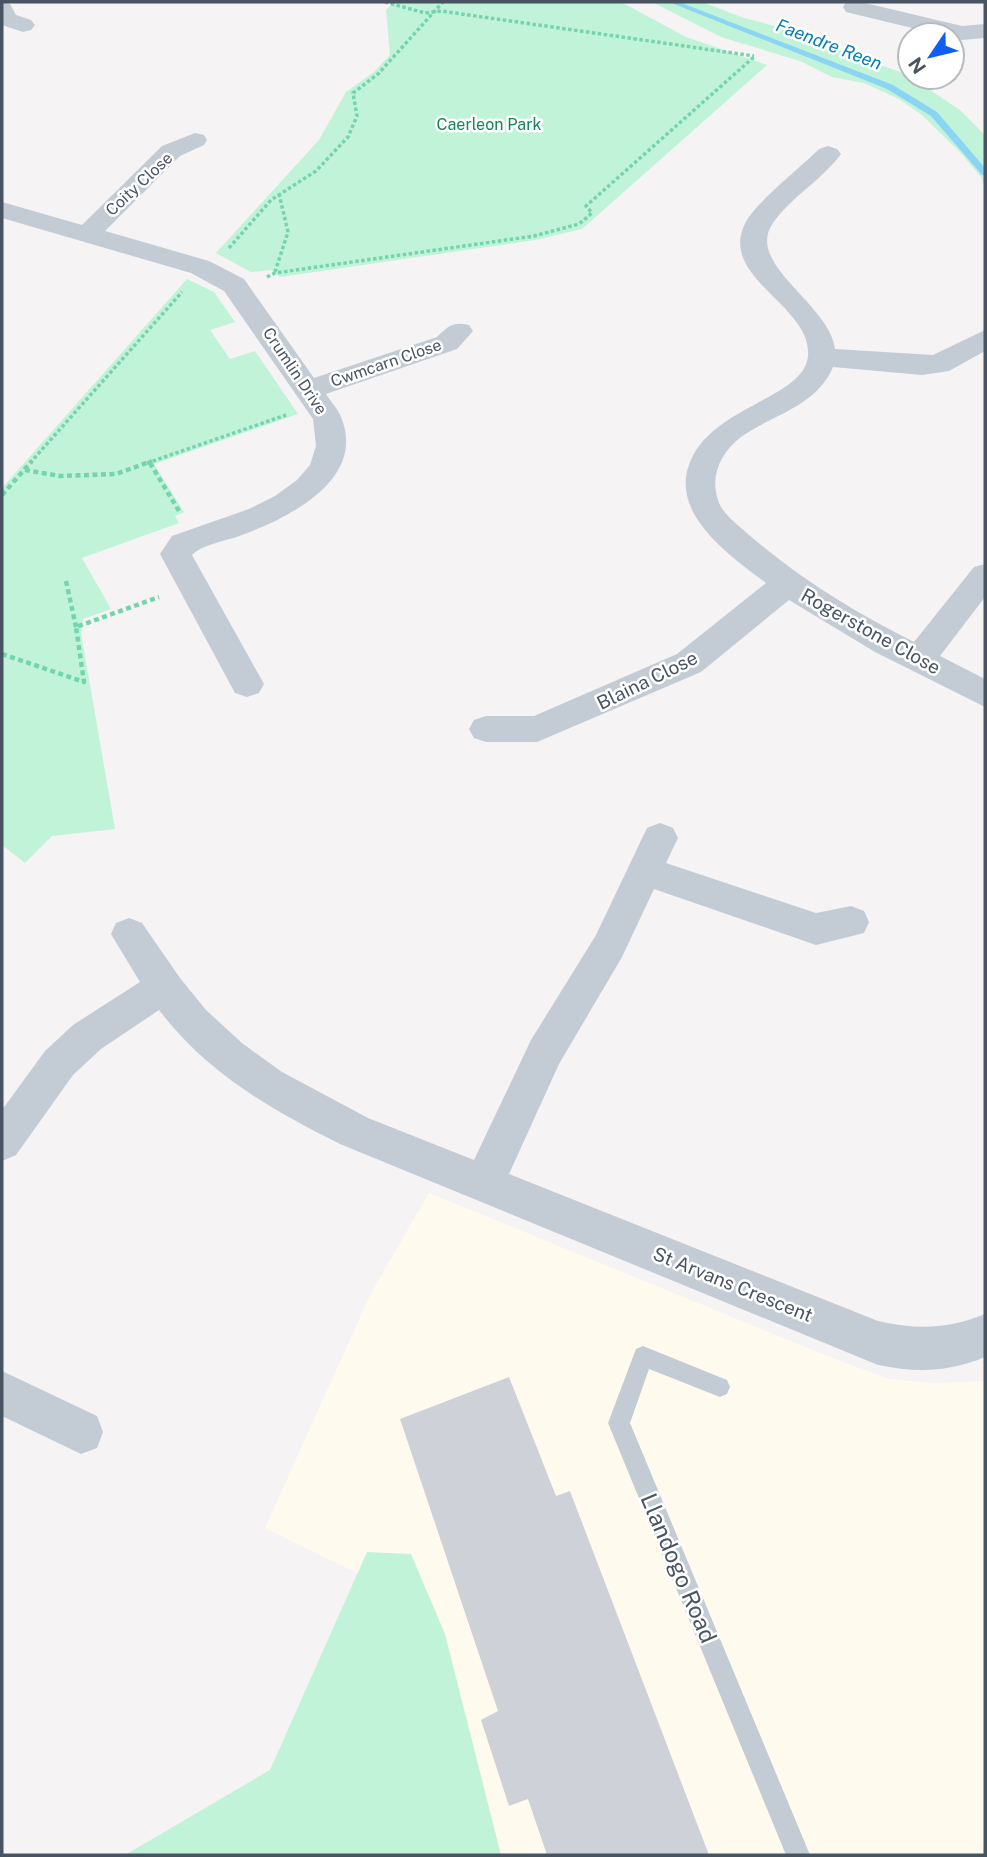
<svg xmlns="http://www.w3.org/2000/svg" width="987" height="1857" viewBox="0 0 987 1857" font-family="'Public Sans',sans-serif">
<style>
.commercial{fill:#fefbee}
.green{fill:#c1f3d9}
.lines{fill:none;stroke-linecap:round;stroke-linejoin:round}
.stream{fill:#8bd4f3;fill-rule:evenodd}
.building{fill:#cfd1d8}
.path-far1{stroke:#75d4ae;stroke-width:3.5;stroke-dasharray:3.5 2.5;stroke-linecap:butt}
.path{stroke:#75d4ae;stroke-width:4.5;stroke-dasharray:5 3.5;stroke-linecap:butt}
.lane{fill:#c3ccd5;fill-rule:evenodd}
.street{fill:#c3ccd5;fill-rule:evenodd}
.labels{text-anchor:middle;dominant-baseline:central;stroke-width:5;stroke-linejoin:round;paint-order:stroke}
.far-park-label{font-size:16px;fill:#118656;stroke:#fff}
.far-street-label{font-size:16px;fill:#495462;stroke:#fff}
.far-water-label{font-size:18px;font-style:italic;fill:#037eb3;stroke:#fff}
.street-label{font-size:19px;fill:#495462;stroke:#fff}
.near-street-label{font-size:23px;fill:#495462;stroke:#fff}
</style>
<rect width="100%" height="100%" fill="#f5f3f3"/>
<path class="commercial" d="M429 1193 835 1359 889 1379 934 1383 985 1381V1855H457L386 1587 265 1528 371 1293Z"/>
<g class="green">
<path d="M394 2H621L686 37 767 65 582 229 535 240 280 277 271 270 251 272 216 253 319 140 346 92 374 72 390 55 386 10Z"/>
<path d="M652 2H702L744 18 816 37 836 49 906 74 960 110 985 135V187L981 177 959 151 922 115 899 99 864 83 832 77 800 61 721 37Z"/>
<path d="M187 279 214 292 235 322 210 330 230 359 255 351 298 414 154 464 184 512 175 516 179 523 82 558 111 609 83 619 81 633 115 829 52 836 25 863 2 845V488Z"/>
<path d="M367 1552 411 1554 445 1634 501 1855H125L270 1770Z"/>
</g>
<g class="lines">
<path class="stream" d="M669 2H679L893 85 937 112 985 168V175H982L931 116 887 89Z"/>
</g>
<path class="building" d="M509 1377 556 1496 570 1491 709 1855H547L528 1799 509 1806 481 1720 498 1711 400 1419Z"/>
<g class="lines">
<g class="path-far1">
<path d="M385 2 425 13 441 11 754 56"/>
<path d="M229 248 271 200 316 171 348 137 357 116 353 93 378 74 443 2"/>
<path d="M275 272 288 232 279 194"/>
<path d="M267 277 275 273 534 236 579 224 592 213 586 206 755 56"/>
<path d="M30 463 182 292"/>
<path d="M147 463 286 415"/>
</g>
<g class="path">
<path d="M150 463 179 511"/>
<path d="M25 470 60 476 116 474 152 461"/>
<path d="M2 495 32 461"/>
<path d="M66 581 76 627"/>
<path d="M2 654 84 682 76 627 159 597"/>
</g>
<path class="lane" d="M643 1346 727 1380 730 1387 727 1394 720 1397 649 1369 630 1423 810 1855H786L608 1423 636 1349Z"/>
<g class="street">
<path d="M2 2 10 4 16 15 31 20 35 25 31 30 23 32 2 25Z"/>
<path d="M846 2H861L962 26 985 24V38L962 40 952 38V35H941L846 12 843 7Z"/>
<path d="M195 133 204 135 207 140 204 145 180 156 105 231 209 261 244 279 314 378 437 337C448 326 453 321 469 325L473 331 457 349 326 394C331 402 338 409 341 417 367 480 288 518 242 535 227 541 203 544 192 555L264 684 259 693 247 697 235 693 160 554 172 536 249 509 275 496 297 480 310 465 316 446 313 419 224 291 191 273 2 218V202L82 225 162 146Z"/>
<path d="M828 146 837 149 841 154C822 180 791 197 773 223 744 264 830 304 835 349L933 355 985 330V351L949 371 922 375 833 367C816 407 773 414 741 437 720 453 709 477 719 503 724 515 738 525 748 534 799 578 854 612 914 642L974 567 985 564V597L940 656 985 679V707L875 652 789 600 701 672 537 742H486L474 738 469 729 474 720 486 716H534L677 654 766 583C733 558 673 517 688 468 706 406 804 400 808 356 812 304 714 277 747 220 758 201 802 166 819 149Z"/>
<path d="M660 823 673 828 678 838 666 863 816 913 851 906 864 911 869 922 864 933 816 945 654 889 622 957 559 1064 509 1174 878 1321C917 1330 948 1329 985 1314V1357C949 1372 917 1373 878 1365L340 1144C271 1110 206 1072 159 1010L101 1049 73 1075 16 1155 2 1161V1110L45 1051 73 1025 140 982 111 934 116 923 129 918 142 923 180 978 206 1010 242 1043 282 1072 368 1118 474 1160 531 1040 596 935 647 828Z"/>
<path d="M2 1371 97 1416 103 1432 97 1448 81 1454 2 1416Z"/>
</g>
</g>
<g class="labels">
<g class="far-park-label">
<text x="489" y="124">Caerleon Park</text>
</g>
<g class="far-street-label">
<text transform="translate(139 184) rotate(-43)">Coity Close</text>
<text transform="translate(386 363) rotate(-19)">Cwmcarn Close</text>
<text transform="translate(295 371) rotate(56)">Crumlin Drive</text>
</g>
<g class="far-water-label">
<text transform="translate(829 44) rotate(21)">Faendre Reen</text>
</g>
<g class="street-label">
<text transform="translate(871 631) rotate(29)">Rogerstone Close</text>
<text transform="translate(647 680) rotate(-26)">Blaina Close</text>
<text transform="translate(733 1284) rotate(22)">St Arvans Crescent</text>
</g>
<g class="near-street-label">
<text transform="translate(679 1568) rotate(67)">Llandogo Road</text>
</g>
</g>
<rect width="987" height="1857" fill="none" stroke="#495462" stroke-width="7"/>
<g transform="translate(931 56) rotate(235)"><circle r="33" fill="#ffffff" stroke="#b6bbc0" stroke-width="2"/>
<path d="M0-5L12 26L0 18L-12 26Z" fill="#0f5df3"/>
<text y="-10" font-size="19" font-weight="bold" text-anchor="middle" fill="#495462">N</text>
</g>
</svg>
